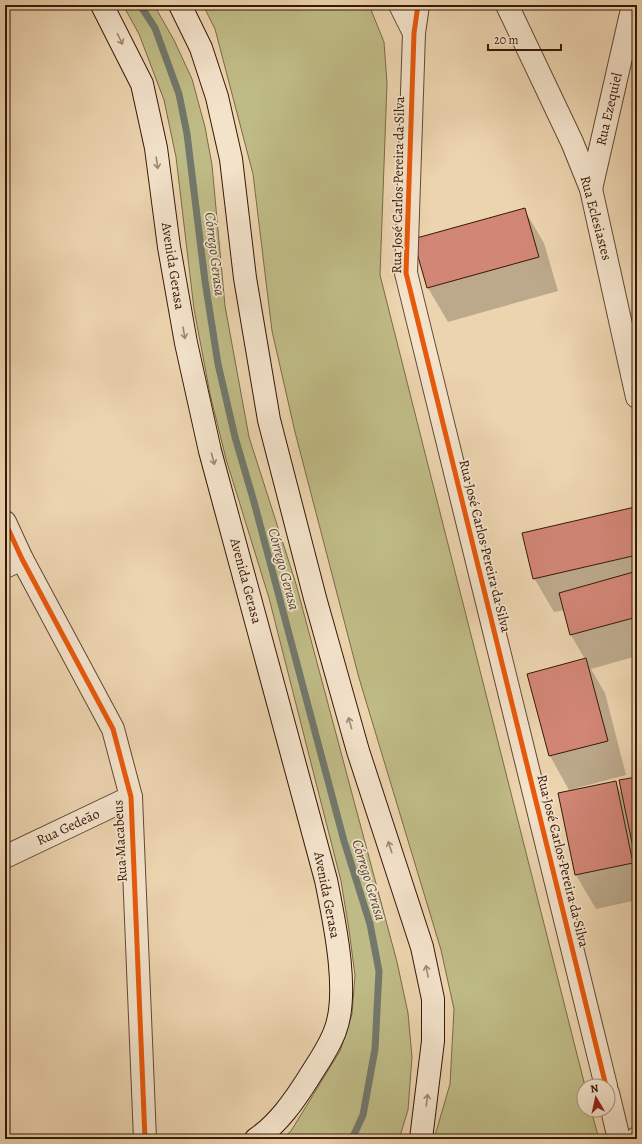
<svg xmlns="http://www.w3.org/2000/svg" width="642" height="1144" viewBox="0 0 642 1144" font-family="Alegreya,serif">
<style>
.green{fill:#bfbb86;stroke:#7b6a46}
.shadow{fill:#0003}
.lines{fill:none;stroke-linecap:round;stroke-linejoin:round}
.stream{stroke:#72786c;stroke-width:7}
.building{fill:#d28676;stroke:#371807}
.minor-casing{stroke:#644731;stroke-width:24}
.secondary-casing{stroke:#371807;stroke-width:24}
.minor{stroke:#f3e3cb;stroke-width:22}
.secondary{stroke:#f3e3cb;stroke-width:22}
.cycleway-casing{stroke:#f3e3cb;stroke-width:8}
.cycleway{stroke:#e8590c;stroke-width:5}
.oneway{stroke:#9e8873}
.labels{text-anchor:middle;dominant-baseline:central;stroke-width:3.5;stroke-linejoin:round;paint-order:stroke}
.street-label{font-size:14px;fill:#371807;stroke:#f3e3cb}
.water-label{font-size:15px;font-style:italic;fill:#544839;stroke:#f3e3cb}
</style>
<rect width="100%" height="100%" fill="#ecd4af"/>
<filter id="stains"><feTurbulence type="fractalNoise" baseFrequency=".005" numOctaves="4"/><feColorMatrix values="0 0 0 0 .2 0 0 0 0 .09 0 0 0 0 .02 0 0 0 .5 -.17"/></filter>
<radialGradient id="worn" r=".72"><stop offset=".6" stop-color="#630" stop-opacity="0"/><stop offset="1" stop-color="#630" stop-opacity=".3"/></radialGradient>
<g class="green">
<path d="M123 5H154L174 40 192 79 205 127 212 165 225 306 249 437 296 584 397 962 408 1013 412 1057 408 1110 399 1139H282L291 1131 340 1051 352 1014 355 975 349 930 341 881 269 598 226 459 210 394 194 309 176 157 164 100 139 34Z"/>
<path d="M203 5H369L384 42 387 83 380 275 585 1086H584V1110H591L599 1139H434L450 1084 454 1009 441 950 359 678 295 432 272 331 253 174 215 29Z"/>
</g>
<g class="shadow">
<path d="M524 209 544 243 558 291 448 322 428 288Z"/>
<path d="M635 508 637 512V656L591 669 605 693 626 775 569 790 550 756 585 659 571 635 564 610 554 612 534 578Z"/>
<path d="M637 778V900L596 909 576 875 559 794 615 782 623 796Z"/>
</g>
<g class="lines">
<path class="stream" d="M140 5 155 28 179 94 187 134 205 281 218 364 235 437 254 502 344 841 370 924 379 971 375 1049 363 1115 352 1139"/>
</g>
<g class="building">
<path d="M525 208 539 257 427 288 413 239Z"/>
<path d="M635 507 637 515V555L533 579 522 533Z"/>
<path d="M637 571V617L570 635 559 593Z"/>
<path d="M586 658 608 741 549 756 527 674Z"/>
<path d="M637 777V867L619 780Z"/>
<path d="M616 781 633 863 575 875 558 793Z"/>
</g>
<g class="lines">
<g class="minor-casing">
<g id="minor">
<path d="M400 5 414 33"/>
<path d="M418 5 414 33 406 273 606 1086"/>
<path d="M507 5 572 142 591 189 637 397"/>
<path d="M591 189 633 5"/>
<path d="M5 522 22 559 113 729 131 797 145 1139"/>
<path d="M5 567 22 559"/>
<path d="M5 857 131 797"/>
<path d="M608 1093 619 1139"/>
<path d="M636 1139 637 1138"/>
</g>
</g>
<g class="secondary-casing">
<g id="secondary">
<path d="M102 5 142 84 156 148 169 247 186 343 210 451 326 880C334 920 350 993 335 1031 329 1048 317 1064 308 1079 294 1101 278 1124 256 1139"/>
<path d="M180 5 201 48 217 97 231 159 245 278 269 420 315 598 358 751 422 947 433 999V1041L421 1139"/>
</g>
</g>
<use href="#minor" class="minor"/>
<use href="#secondary" class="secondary"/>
<g class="cycleway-casing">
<g id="cycleway">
<path d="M418 5 414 33 406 273 606 1086"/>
<path d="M5 522 22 559 113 729 131 797 145 1139"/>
</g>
</g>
<use href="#cycleway" class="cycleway"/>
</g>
<defs><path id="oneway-shaft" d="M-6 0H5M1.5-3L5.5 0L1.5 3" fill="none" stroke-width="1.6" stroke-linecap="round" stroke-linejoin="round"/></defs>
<g class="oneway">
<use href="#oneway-shaft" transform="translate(120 39) rotate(64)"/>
<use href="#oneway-shaft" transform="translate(157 163) rotate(82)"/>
<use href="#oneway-shaft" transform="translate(184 333) rotate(80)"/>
<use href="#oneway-shaft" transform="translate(213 459) rotate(75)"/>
<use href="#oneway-shaft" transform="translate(350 723) rotate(-106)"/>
<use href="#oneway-shaft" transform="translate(390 847) rotate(-108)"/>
<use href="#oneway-shaft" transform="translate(427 971) rotate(-101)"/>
<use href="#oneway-shaft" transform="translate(427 1100) rotate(-83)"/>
</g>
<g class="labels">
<g class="street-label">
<text transform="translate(609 109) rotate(-77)">Rua Ezequiel</text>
<text transform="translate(398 185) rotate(-89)">Rua José Carlos Pereira da Silva</text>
<text transform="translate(596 218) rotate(75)">Rua Eclesiastes</text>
<text transform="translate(173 266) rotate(81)">Avenida Gerasa</text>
<text transform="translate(485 546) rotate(76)">Rua José Carlos Pereira da Silva</text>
<text transform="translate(246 581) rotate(75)">Avenida Gerasa</text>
<text transform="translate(68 827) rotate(-25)">Rua Gedeão</text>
<text transform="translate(120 841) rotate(-93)">Rua Macabeus</text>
<text transform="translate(563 861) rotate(76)">Rua José Carlos Pereira da Silva</text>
<text transform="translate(327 895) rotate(79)">Avenida Gerasa</text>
</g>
<g class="water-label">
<text transform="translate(215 254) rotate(83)">Córrego Gerasa</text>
<text transform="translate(284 569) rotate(75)">Córrego Gerasa</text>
<text transform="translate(369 880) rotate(73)">Córrego Gerasa</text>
</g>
</g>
<rect width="642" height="1144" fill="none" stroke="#ecd4af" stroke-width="20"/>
<rect x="6" y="6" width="630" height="1132" fill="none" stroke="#371807" stroke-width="2"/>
<rect x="10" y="10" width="622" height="1124" fill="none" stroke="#371807"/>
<g transform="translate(596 1098) rotate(351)"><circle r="19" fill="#f3e3cb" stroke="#a8927d"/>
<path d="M0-3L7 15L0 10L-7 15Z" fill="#8f2418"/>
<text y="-6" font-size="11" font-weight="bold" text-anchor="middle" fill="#371807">N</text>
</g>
<path d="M488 44v6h73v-6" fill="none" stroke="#371807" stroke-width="2"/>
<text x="494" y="44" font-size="12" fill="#371807" stroke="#f3e3cb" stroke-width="3" paint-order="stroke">20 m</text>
<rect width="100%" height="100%" filter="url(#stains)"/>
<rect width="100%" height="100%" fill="url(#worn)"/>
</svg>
